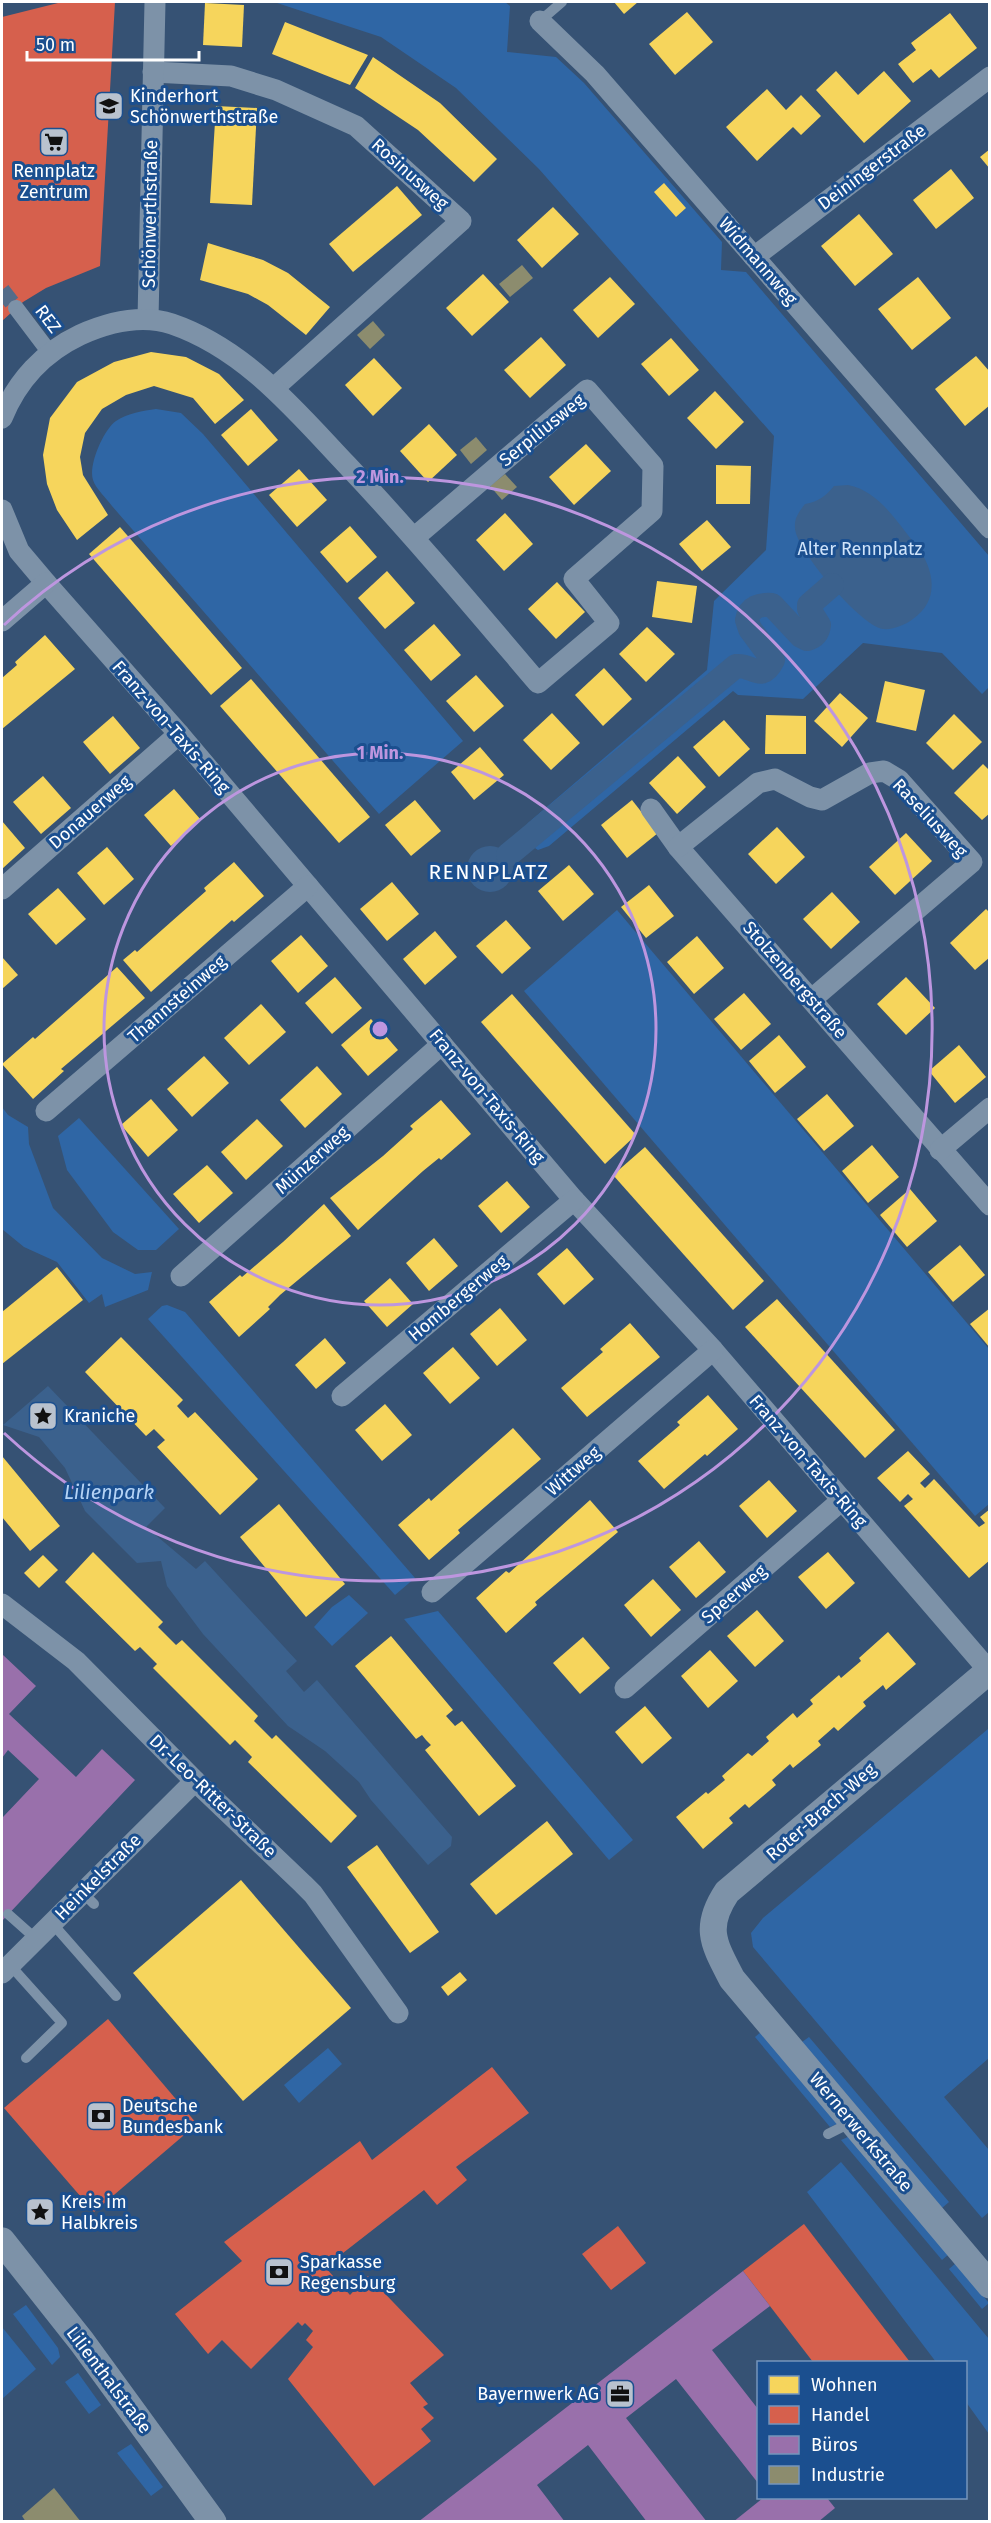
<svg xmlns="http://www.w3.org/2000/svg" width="991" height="2523" viewBox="0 0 991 2523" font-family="'Fira Sans',sans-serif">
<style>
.green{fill:#2f66a5}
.water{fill:#3b618d}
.homes{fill:#f6d55c}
.shops{fill:#d6604d}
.offices{fill:#9970ab}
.industry{fill:#8c8c6e}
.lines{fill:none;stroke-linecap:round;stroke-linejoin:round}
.canal{stroke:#3b618d;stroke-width:24}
.pedestrian-tunnel{stroke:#546c89;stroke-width:16;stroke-dasharray:16 8;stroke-linecap:butt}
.service{stroke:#7d92a8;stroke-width:10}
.pedestrian{stroke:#7d92a8;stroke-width:16}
.minor{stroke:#7d92a8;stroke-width:21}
.tertiary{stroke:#7d92a8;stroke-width:27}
.ring{fill:none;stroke:#bd96df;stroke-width:3}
.labels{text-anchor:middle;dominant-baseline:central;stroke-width:6;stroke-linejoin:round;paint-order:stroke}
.poi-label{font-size:18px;fill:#fff;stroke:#1b4f8f;text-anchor:start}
.street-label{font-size:18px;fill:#fff;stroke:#1b4f8f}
.park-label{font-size:18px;fill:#cfe3fa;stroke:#1b4f8f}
.water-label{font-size:20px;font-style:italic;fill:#b5d3f5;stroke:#1b4f8f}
.quarter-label{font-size:21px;letter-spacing:1.5px;fill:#fff;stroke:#1b4f8f}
.centre{fill:#bd96df;stroke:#1b4f8f;stroke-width:3}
.ring-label{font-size:18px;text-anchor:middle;font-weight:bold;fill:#bd96df;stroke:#1b4f8f;stroke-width:6;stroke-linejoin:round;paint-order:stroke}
</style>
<rect width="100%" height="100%" fill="#365274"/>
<g class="green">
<path d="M274 2H505L510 6 507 52 556 57 584 83 722 242 721 270 746 272 989 556V687L982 694 942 653 863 643 803 699 738 695 733 691 549 846 538 850C532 847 523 838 523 831L528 823 707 670 714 601 766 550 774 436 539 169 456 88 381 37Z"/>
<path d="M156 409 181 413 203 434 463 741 379 814 112 506C107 499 96 489 93 480 88 465 104 429 116 421 128 413 143 411 156 409Z"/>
<path d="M617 910 989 1349V1504L975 1516 524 991Z"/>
<path d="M2 1107 8 1115 28 1127 29 1144 53 1208 102 1258 135 1274 152 1272 148 1290 105 1307 102 1294 89 1303 57 1262 24 1247 2 1229Z"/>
<path d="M79 1118 179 1229 156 1250H138L113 1232 67 1170 58 1136Z"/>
<path d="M167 1305 185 1312 415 1578 395 1595 148 1319 162 1306Z"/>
<path d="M349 1595 368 1613 332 1646 314 1627 332 1607Z"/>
<path d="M438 1611 633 1840 609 1860 404 1619Z"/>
<path d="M988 1729 989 2058 944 2097 989 2150V2212L982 2218 753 1947 751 1933 763 1918Z"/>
<path d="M762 2031 839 2123 830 2127 755 2037Z"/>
<path d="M809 2037 949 2202 942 2208 802 2042Z"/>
<path d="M328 2048 342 2064 299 2103 284 2085Z"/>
<path d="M850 2136 949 2254 942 2260 841 2140Z"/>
<path d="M841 2162 989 2339V2434L966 2402V2362H936L807 2192Z"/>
<path d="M956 2263 989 2303 982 2309 949 2269Z"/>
<path d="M26 2305 58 2348 60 2357 52 2365 13 2314Z"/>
<path d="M2 2327 36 2369 2 2399Z"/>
<path d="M78 2373 101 2405 89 2414 65 2382Z"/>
<path d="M131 2444 163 2487 151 2496 117 2453Z"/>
</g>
<g class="water">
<path d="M848 485C879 491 896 521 915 544 934 567 941 600 913 619 905 625 893 630 883 629 862 627 795 549 795 528 794 518 799 512 805 504 818 502 826 496 834 486Z"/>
<circle cx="490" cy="869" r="23"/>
<path d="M48 1386 165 1508 146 1527 196 1569 205 1561 297 1661 286 1671 304 1692 317 1680 452 1837 451 1846 428 1865 371 1800 359 1782 325 1751 288 1726 203 1634 167 1586 161 1561 137 1563 85 1511 65 1468 39 1437 3 1425Z"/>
</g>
<g class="homes">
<path d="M614 2H638L624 14Z"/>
<path d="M205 3 244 5 242 47 203 45Z"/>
<path d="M687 12 713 42 675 75 649 44Z"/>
<path d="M950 13 977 48 939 78 931 69 913 83 898 64 916 50 911 43Z"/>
<path d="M285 22 368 55 350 85 272 54Z"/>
<path d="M373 57 440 103 497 159 474 182 418 130 355 88Z"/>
<path d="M836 71 858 95 884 71 911 101 864 143 816 90Z"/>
<path d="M767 89 786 110 801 95 821 116 801 135 793 127 757 161 726 127Z"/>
<path d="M216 106 257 108 252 205 210 203Z"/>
<path d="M990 149V169L980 157Z"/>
<path d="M951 169 974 198 936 229 913 200Z"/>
<path d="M664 183 686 208 676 217 654 192Z"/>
<path d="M397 186 422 215 353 272 329 244Z"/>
<path d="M553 207 579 234 542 268 517 240Z"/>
<path d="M859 214 893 254 855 286 821 246Z"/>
<path d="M208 243 263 260 288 273 330 307 306 335 268 305 248 294 200 280Z"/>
<path d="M483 274 509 302 472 336 446 308Z"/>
<path d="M610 277 635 304 598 338 573 310Z"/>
<path d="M918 277 951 318 912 350 878 309Z"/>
<path d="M541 337 566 365 530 398 504 370Z"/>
<path d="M671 338 699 370 669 396 641 364Z"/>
<path d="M151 352 186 357 219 374 244 400 215 424 193 398 154 386 126 395 102 409 85 433 80 457 83 475 108 515 77 540 57 510 47 484 43 455 50 418 77 382 114 362Z"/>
<path d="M976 356 990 372V405L965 426 935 389Z"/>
<path d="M374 358 402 388 373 416 345 385Z"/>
<path d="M715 391 744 422 716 449 687 418Z"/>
<path d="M251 409 278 440 248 466 221 435Z"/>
<path d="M429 424 457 455 428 482 400 451Z"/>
<path d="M586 444 611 471 574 505 549 477Z"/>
<path d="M716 465 751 466 750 504H716Z"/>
<path d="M299 469 327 500 297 527 269 495Z"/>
<path d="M505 513 533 544 504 571 476 540Z"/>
<path d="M707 520 731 547 702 571 679 544Z"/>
<path d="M350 526 377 557 347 583 320 552Z"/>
<path d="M120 527 242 668 211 695 89 554Z"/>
<path d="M387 571 415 603 385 629 358 598Z"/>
<path d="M657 581 697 586 692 623 652 617Z"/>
<path d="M557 582 585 612 556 639 528 609Z"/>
<path d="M434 624 461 655 431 681 404 650Z"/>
<path d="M647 627 675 654 646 682 619 654Z"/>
<path d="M45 635 75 669 2 729V678L17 665 15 662Z"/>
<path d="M604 668 632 699 603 726 575 695Z"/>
<path d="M476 675 504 706 474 732 446 701Z"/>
<path d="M251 679 370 817 339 843 220 706Z"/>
<path d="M885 681 925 690 916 731 876 722Z"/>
<path d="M840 693 868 718 842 747 814 721Z"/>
<path d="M552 713 580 743 551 770 523 740Z"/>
<path d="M954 714 982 742 953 770 926 743Z"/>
<path d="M766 715 806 716V754H765Z"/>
<path d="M113 716 140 748 110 774 83 742Z"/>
<path d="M724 720 750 749 719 777 693 747Z"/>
<path d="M480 747 504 775 474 800 451 772Z"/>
<path d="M678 756 706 787 677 814 649 783Z"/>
<path d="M983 764 990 771V813L982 820 954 793Z"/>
<path d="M43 776 71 808 41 834 13 802Z"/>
<path d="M174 789 201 820 171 846 144 815Z"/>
<path d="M415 800 441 831 411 856 385 825Z"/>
<path d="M632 800 658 833 627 858 601 825Z"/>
<path d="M2 821 25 848 2 869Z"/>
<path d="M777 827 805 857 776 884 748 854Z"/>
<path d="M906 833 932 861 895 895 869 867Z"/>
<path d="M107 847 134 879 104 905 77 873Z"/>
<path d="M234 862 264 896 234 922 232 920 151 992 123 960 135 950 137 952 206 891 204 888Z"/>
<path d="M569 865 594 894 563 921 538 891Z"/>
<path d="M392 882 419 914 387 941 360 909Z"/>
<path d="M649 885 674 916 646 938 621 907Z"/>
<path d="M58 888 86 919 56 945 28 914Z"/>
<path d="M832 892 860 922 831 949 803 919Z"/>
<path d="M986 909 990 913V957L975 970 950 943Z"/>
<path d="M506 920 531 948 502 974 476 946Z"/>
<path d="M435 931 457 957 425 985 403 959Z"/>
<path d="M301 935 328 966 298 993 271 961Z"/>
<path d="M697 936 724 968 694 994 667 962Z"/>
<path d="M2 957 18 975 2 989Z"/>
<path d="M117 967 145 998 61 1069 64 1071 33 1099 2 1064 33 1037 35 1039Z"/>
<path d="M335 977 362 1008 332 1034 305 1003Z"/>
<path d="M906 977 935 1008 906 1035 877 1004Z"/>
<path d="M744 993 771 1024 741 1050 714 1019Z"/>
<path d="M512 994 636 1135 605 1164 481 1022Z"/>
<path d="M261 1004 286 1032 249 1065 224 1038Z"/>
<path d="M371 1019 398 1050 368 1076 341 1045Z"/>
<path d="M779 1035 806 1067 775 1093 749 1061Z"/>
<path d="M959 1045 986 1077 955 1103 929 1071Z"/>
<path d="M204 1056 229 1083 192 1117 167 1089Z"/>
<path d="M317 1066 342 1094 305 1128 280 1100Z"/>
<path d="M827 1094 854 1126 824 1151 797 1119Z"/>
<path d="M151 1099 178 1130 148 1157 121 1125Z"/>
<path d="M441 1100 471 1134 441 1160 439 1158 423 1171 358 1230 330 1198 383 1156 413 1129 410 1126Z"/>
<path d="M257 1119 283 1146 246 1180 221 1152Z"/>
<path d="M872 1145 899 1177 868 1203 842 1171Z"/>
<path d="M645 1147 764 1281 733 1310 613 1175Z"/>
<path d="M207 1165 233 1193 199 1223 173 1194Z"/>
<path d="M507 1181 530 1207 501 1233 478 1206Z"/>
<path d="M910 1189 937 1221 907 1247 880 1215Z"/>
<path d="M324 1204 351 1236 280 1295 268 1307 270 1309 239 1337 209 1302 240 1275 242 1277 283 1242Z"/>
<path d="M434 1238 458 1266 429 1291 406 1263Z"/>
<path d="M960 1245 985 1275 953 1302 928 1272Z"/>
<path d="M567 1248 594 1279 564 1305 537 1274Z"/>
<path d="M57 1267 83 1300 2 1364V1312Z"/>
<path d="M390 1278 413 1304 387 1327 364 1301Z"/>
<path d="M777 1299 895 1430 865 1458 745 1327Z"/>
<path d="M500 1308 527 1340 497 1366 470 1334Z"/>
<path d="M990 1308V1348L970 1324Z"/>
<path d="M630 1323 660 1357 587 1417 561 1388 603 1352 600 1349Z"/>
<path d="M121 1337 183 1400 177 1406 188 1418 195 1412 258 1479 220 1515 157 1447 165 1440 154 1429 146 1436 85 1372Z"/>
<path d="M325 1338 346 1363 316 1389 295 1365Z"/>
<path d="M453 1347 480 1378 450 1404 423 1373Z"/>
<path d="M708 1395 738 1429 707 1456 705 1454 664 1489 638 1461 680 1425 677 1422Z"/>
<path d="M385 1404 412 1435 382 1461 355 1430Z"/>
<path d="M513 1428 541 1459 458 1530 460 1533 429 1560 398 1525 429 1498 431 1501Z"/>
<path d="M908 1451 930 1474 920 1483 925 1488 934 1479 979 1527 985 1523 980 1517 990 1509V1560L969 1578 904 1506 913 1499 908 1494 900 1502 877 1478Z"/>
<path d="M2 1456 60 1526 30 1551 2 1517Z"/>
<path d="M769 1480 797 1511 767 1538 739 1506Z"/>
<path d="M590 1500 618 1532 535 1602 537 1605 506 1633 476 1598 506 1571 509 1573Z"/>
<path d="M279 1504 345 1584 306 1617 240 1537Z"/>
<path d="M699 1541 726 1572 696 1598 669 1567Z"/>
<path d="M93 1552 163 1622 158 1627 176 1645 182 1640 258 1716 254 1721 272 1739 276 1735 357 1816 331 1843 248 1762 252 1757 235 1740 230 1745 153 1668 157 1664 140 1647 135 1651 65 1582Z"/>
<path d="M828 1552 855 1583 826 1609 798 1577Z"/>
<path d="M43 1555 58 1570 39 1588 24 1573Z"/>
<path d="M653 1579 681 1610 651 1637 624 1605Z"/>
<path d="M757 1610 784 1641 755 1667 727 1636Z"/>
<path d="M888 1632 916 1664 886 1690 883 1685 863 1702 866 1706 838 1731 834 1727 818 1741 821 1745 793 1768 790 1764 772 1780 776 1785 749 1808 745 1804 729 1818 733 1823 703 1849 676 1817 706 1792 708 1794 725 1780 722 1776 748 1753 752 1756 769 1741 766 1737 793 1713 797 1718 813 1704 810 1700 839 1675 841 1678 861 1661 859 1658Z"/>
<path d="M391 1636 453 1710 446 1716 455 1726 462 1721 516 1786 479 1816 425 1750 431 1745 426 1740 422 1735 416 1739 355 1666Z"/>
<path d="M583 1637 610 1668 580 1694 553 1663Z"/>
<path d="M710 1650 738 1681 708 1708 681 1676Z"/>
<path d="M645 1706 672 1738 642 1764 615 1732Z"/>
<path d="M547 1821 573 1854 496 1915 470 1884Z"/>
<path d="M377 1845 439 1932 410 1953 347 1867Z"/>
<path d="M241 1880 351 2008 243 2101 133 1973Z"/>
<path d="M460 1972 467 1980 448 1996 441 1987Z"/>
</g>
<g class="shops">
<path d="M62 2H115L100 266 46 288 23 302 2 321V17Z"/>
<path d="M108 2019 197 2124 94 2212 4 2108Z"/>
<path d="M492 2067 529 2113 456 2167 467 2180 437 2205 424 2190 325 2267 350 2295 368 2276 444 2355 410 2383 428 2404 423 2407 434 2418 421 2429 431 2441 374 2486 288 2379 313 2347 306 2340 313 2331 305 2323 302 2326 298 2322 251 2369 222 2340 208 2354 175 2314 242 2261 224 2242 360 2141 372 2160Z"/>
<path d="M804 2224 910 2362H813L743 2271Z"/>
<path d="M618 2226 646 2263 611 2290 582 2254Z"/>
</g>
<g class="offices">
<path d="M3 1655 36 1686 9 1714 76 1777 102 1749 135 1780 2 1921V1815L3 1817 39 1779 8 1750 2 1758Z"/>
<path d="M743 2271 770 2306 712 2350 758 2409V2483L676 2379 626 2418 707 2522H647L588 2445 537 2485 565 2522H418Z"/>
<path d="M763 2498H827L835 2508 818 2522H733Z"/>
</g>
<g class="industry">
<path d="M522 265 533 278 510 297 499 284Z"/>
<path d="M373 321 385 335 370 349 357 335Z"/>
<path d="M476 437 487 450 471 464 460 450Z"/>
<path d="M505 474 517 487 502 500 490 486Z"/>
<path d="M54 2488 81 2522H26L22 2516Z"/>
</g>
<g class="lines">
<path class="canal" d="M508 855 736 666C753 664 761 684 773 660L750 629 747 620C749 607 760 604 772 605L801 636 807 639C815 637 818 633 819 625L809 609V605L832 585"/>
<path class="pedestrian-tunnel" d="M2 290 16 308"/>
<g class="service">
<path d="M540 21 562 2"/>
<path d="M82 1892 94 1904"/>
<path d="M8 1914 35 1938"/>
<path d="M52 1923 116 1996"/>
<path d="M10 1965 62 2023 26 2058"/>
<path d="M828 2134 852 2122"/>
</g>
<path class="pedestrian" d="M16 308 50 353"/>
<g class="minor">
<path d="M540 21 595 74 990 528"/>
<path d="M153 72 231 76 276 90 356 126 461 221 274 388"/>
<path d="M754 257 990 77"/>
<path d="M148 319 155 2"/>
<path d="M2 418C17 381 44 352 80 335 109 322 141 314 172 324 245 349 295 410 347 465 413 535 475 609 538 683L609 623 574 579 652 511 653 466 587 390 415 537"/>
<path d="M2 510 19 551 46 583 179 734 574 1200 713 1350 990 1672"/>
<path d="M2 621 46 583"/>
<path d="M651 809 678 847 990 1205"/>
<path d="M678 847 758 783 775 779 810 797 822 800 870 773 884 771 899 780 972 862 812 999"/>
<path d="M2 889 179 734"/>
<path d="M46 1111 308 886"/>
<path d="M940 1150 990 1108"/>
<path d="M181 1276 442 1044"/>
<path d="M342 1396 574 1200"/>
<path d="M432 1592 713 1350"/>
<path d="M2 1604 76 1661 195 1781 303 1884 313 1894 398 2013"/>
<path d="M625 1688 842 1500"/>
<path d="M2 1973 195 1781"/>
</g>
<g class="tertiary">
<path d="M990 1670 727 1892C703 1928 714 1944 732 1979L990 2285"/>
<path d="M2 2241 82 2342 213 2522"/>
</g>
</g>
<g class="ring">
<circle cx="380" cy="1029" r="276"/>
<path d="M4 625A552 552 0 1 1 4 1433"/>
</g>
<defs>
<g id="school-square" transform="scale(1.5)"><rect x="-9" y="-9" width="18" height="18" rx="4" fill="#b9c2ce" stroke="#1b4f8f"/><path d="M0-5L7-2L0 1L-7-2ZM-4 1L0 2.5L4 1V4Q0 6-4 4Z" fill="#111"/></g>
<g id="supermarket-square" transform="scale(1.5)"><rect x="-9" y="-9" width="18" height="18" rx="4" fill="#b9c2ce" stroke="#1b4f8f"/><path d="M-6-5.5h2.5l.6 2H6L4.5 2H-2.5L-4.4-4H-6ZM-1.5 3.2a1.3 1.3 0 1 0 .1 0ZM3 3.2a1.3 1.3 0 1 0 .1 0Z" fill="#111"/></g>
<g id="sight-square" transform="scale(1.5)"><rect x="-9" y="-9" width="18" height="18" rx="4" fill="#b9c2ce" stroke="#1b4f8f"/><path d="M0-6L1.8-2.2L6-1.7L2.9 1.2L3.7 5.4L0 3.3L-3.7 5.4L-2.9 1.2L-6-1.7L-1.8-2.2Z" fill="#111"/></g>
<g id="bank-square" transform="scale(1.5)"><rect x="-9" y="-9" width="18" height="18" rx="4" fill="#b9c2ce" stroke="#1b4f8f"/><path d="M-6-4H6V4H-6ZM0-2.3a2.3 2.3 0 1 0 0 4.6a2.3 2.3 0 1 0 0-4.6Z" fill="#111"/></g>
<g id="office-square" transform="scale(1.5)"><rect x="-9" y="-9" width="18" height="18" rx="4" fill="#b9c2ce" stroke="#1b4f8f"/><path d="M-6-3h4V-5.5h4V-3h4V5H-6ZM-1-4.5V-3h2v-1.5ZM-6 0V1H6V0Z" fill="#111"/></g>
</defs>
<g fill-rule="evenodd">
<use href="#school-square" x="109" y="106"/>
<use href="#supermarket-square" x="54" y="142"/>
<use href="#sight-square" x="43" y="1416"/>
<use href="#bank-square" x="101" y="2116"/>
<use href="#sight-square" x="40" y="2212"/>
<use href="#bank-square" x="279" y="2272"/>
<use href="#office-square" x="620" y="2394"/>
</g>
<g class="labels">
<g class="poi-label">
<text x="130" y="96">Kinderhort<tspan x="130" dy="21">Schönwerthstraße</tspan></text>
<text x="54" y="171" text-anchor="middle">Rennplatz<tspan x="54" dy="21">Zentrum</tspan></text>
<text x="64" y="1416">Kraniche</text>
<text x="122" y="2106">Deutsche<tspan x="122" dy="21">Bundesbank</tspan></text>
<text x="61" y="2202">Kreis im<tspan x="61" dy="21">Halbkreis</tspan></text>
<text x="300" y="2262">Sparkasse<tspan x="300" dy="21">Regensburg</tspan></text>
<text x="599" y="2394" text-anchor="end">Bayernwerk AG</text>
</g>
<g class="street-label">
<text transform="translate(872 167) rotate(-37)">Deiningerstraße</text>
<text transform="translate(410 174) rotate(42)">Rosinusweg</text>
<text transform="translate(150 214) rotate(-89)">Schönwerthstraße</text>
<text transform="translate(758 261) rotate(49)">Widmannweg</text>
<text transform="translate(48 319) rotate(53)">REZ</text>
<text transform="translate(542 430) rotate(-39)">Serpiliusweg</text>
<text transform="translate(171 727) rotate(49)">Franz-von-Taxis-Ring</text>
<text transform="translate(90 812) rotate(-41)">Donauerweg</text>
<text transform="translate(930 818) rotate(47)">Raseliusweg</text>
<text transform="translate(795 980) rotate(49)">Stolzenbergstraße</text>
<text transform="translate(177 999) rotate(-41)">Thannsteinweg</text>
<text transform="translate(487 1096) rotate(50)">Franz-von-Taxis-Ring</text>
<text transform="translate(312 1160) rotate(-42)">Münzerweg</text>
<text transform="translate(458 1298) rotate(-40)">Hombergerweg</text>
<text transform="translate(808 1461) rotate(49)">Franz-von-Taxis-Ring</text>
<text transform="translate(573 1471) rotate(-41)">Wittweg</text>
<text transform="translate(734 1594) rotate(-41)">Speerweg</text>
<text transform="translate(213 1796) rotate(44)">Dr.-Leo-Ritter-Straße</text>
<text transform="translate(821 1812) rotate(-41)">Roter-Brach-Weg</text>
<text transform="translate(98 1877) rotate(-45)">Heinkelstraße</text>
<text transform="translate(861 2132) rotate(50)">Wernerwerkstraße</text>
<text transform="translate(109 2380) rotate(53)">Lilienthalstraße</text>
</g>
<g class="park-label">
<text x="860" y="549">Alter Rennplatz</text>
</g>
<g class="water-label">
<text x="109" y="1492">Lilienpark</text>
</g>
<g class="quarter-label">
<text x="489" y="872">RENNPLATZ</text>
</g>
</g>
<circle cx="380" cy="1029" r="9" class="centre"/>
<g class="ring-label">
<text x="380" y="483">2 Min.</text>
<text x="380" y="759">1 Min.</text>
</g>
<rect width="991" height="2523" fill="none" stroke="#ffffff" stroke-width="6"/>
<rect x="757" y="2361" width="210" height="138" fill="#1b4f8f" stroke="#7695bc" stroke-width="1.5"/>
<rect x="769" y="2376" width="30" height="18" fill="#f6d55c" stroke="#7695bc" stroke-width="1.5"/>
<text x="811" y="2391" font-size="18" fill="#ffffff">Wohnen</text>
<rect x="769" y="2406" width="30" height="18" fill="#d6604d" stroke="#7695bc" stroke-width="1.5"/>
<text x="811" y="2421" font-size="18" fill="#ffffff">Handel</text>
<rect x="769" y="2436" width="30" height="18" fill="#9970ab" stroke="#7695bc" stroke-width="1.5"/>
<text x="811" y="2451" font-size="18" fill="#ffffff">Büros</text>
<rect x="769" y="2466" width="30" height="18" fill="#8c8c6e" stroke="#7695bc" stroke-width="1.5"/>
<text x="811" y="2481" font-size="18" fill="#ffffff">Industrie</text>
<path d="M27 51v9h172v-9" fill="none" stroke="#ffffff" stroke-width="3"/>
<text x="36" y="51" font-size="18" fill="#ffffff" stroke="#1b4f8f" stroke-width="4.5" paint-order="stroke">50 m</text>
</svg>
